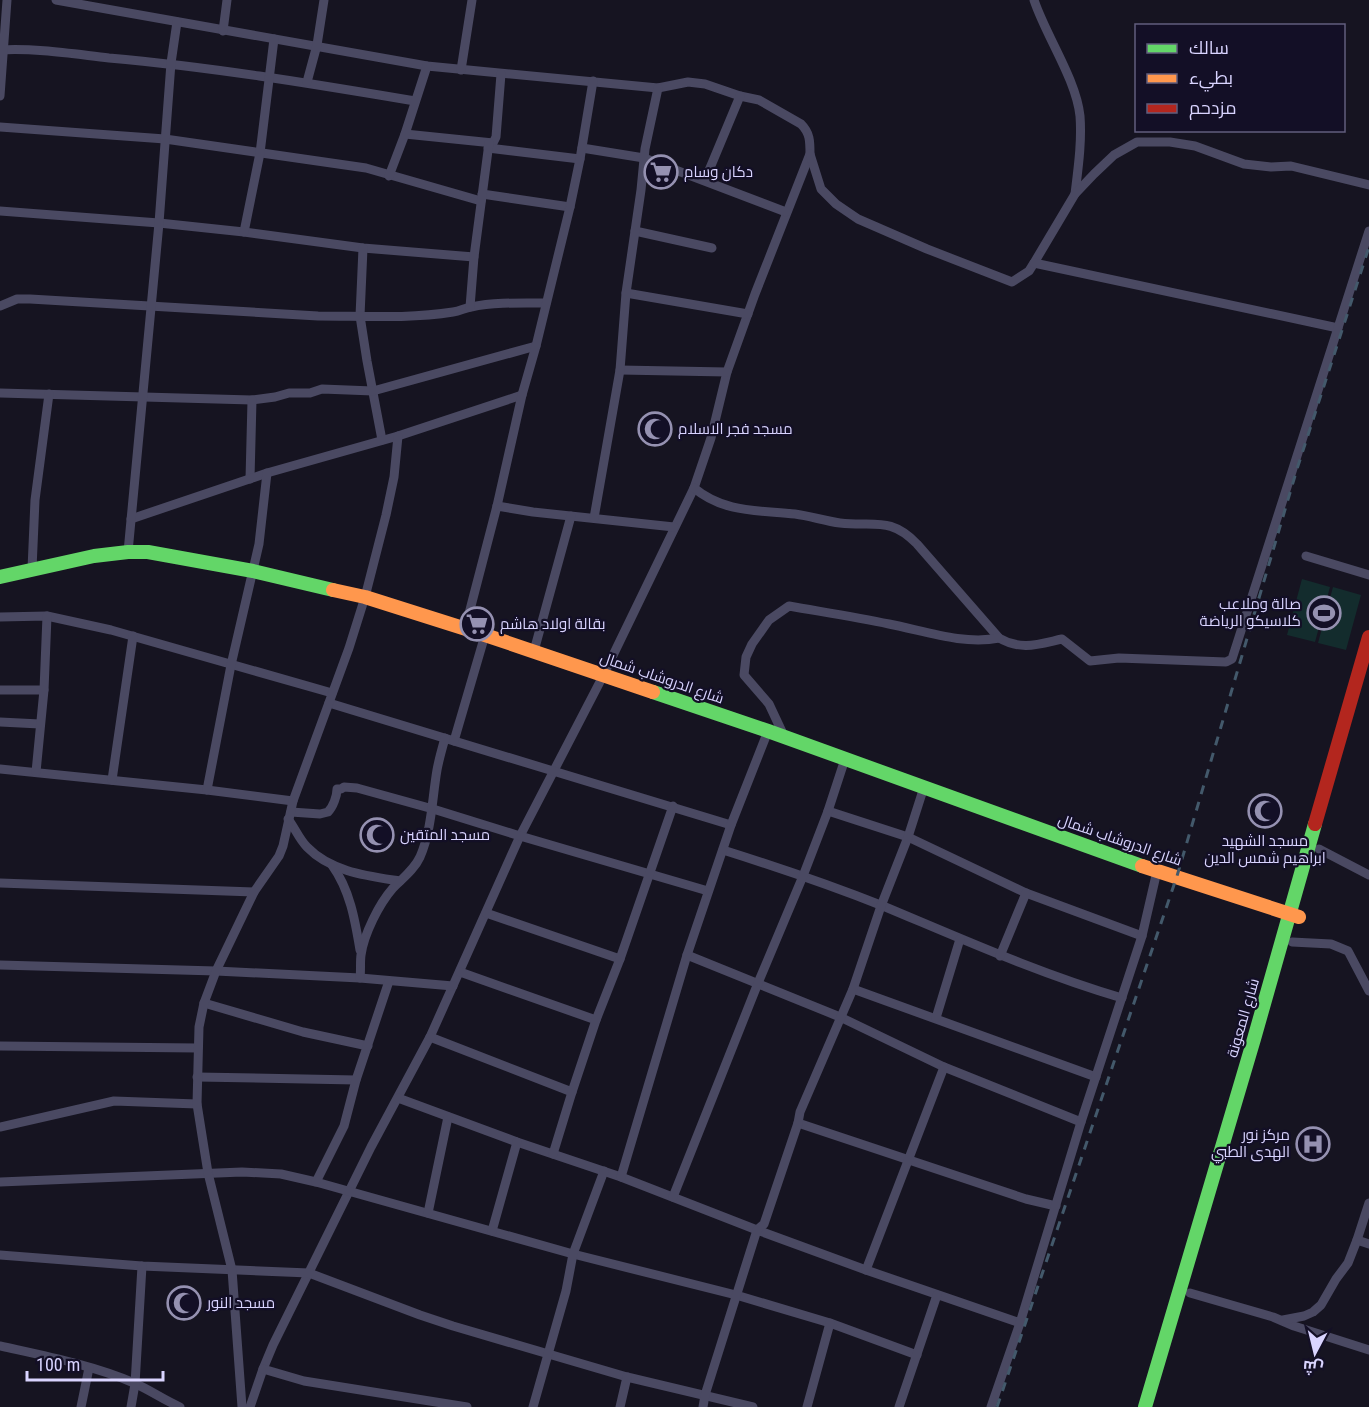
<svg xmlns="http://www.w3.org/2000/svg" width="1369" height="1407" viewBox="0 0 1369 1407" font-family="'Roboto Condensed',Cairo,sans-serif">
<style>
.pitch{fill:#132c2d}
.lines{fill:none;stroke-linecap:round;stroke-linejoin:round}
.street{stroke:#4a4962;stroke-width:9}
.fast{stroke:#63d668;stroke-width:14}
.slow{stroke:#ff974d;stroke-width:14}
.jam{stroke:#b3261e;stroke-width:14}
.rail{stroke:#43596b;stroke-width:3;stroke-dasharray:9 8;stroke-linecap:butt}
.labels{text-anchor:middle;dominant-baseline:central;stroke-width:4.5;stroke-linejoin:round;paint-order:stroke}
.poi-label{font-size:15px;fill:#d9d4ff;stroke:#130f26;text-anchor:start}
.street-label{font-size:15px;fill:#d9d4ff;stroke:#130f26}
</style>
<rect width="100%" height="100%" fill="#161421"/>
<g class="pitch">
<path d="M1302 579 1330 587 1315 642 1287 635Z"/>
<path d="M1333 587 1361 595 1346 650 1318 643Z"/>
</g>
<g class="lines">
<g class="street">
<path d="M56 0 427 66 658 88 688 82 705 84 740 96 759 100 801 124C810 133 810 141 810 154L755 294 727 372 711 438 694 488 603 676 520 836 430 1037 371 1147 273 1345 263 1369 250 1407"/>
<path d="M1034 0C1046 36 1076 79 1080 116 1082 142 1078 169 1075 194"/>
<path d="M223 31 227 0"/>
<path d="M0 50C36 48 73 54 109 58 212 67 313 84 415 101"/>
<path d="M461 70 472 0"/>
<path d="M307 82 317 45 324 0"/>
<path d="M0 96 7 0"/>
<path d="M0 127 165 139 366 168 481 201"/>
<path d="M405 134 493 143 496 137 501 74"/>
<path d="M488 148 580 159"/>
<path d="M582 148 644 158 786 212"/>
<path d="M810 154 821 189 836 204 858 219 927 249 1012 282 1029 271 1034 263 1075 194 1094 174 1114 155 1137 142H1170L1195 146 1244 164 1271 167 1291 166 1369 185"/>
<path d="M389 176 405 134 427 66"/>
<path d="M705 180 740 96"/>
<path d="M482 194 570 207"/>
<path d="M0 211 159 223 244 232 363 248 474 257"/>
<path d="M635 231 712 248"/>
<path d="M244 232 260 153 274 39"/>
<path d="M363 248 360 316 367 361 382 440"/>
<path d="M1034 263 1338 328"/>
<path d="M626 293 748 314"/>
<path d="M0 306 17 299H30L318 316C363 316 409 319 453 312 460 311 465 308 471 307 495 302 521 303 546 303"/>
<path d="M470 307 474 257 489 143"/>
<path d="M620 370 727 372"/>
<path d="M0 393 252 400 275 397 289 393H310L322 389 373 391 536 346"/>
<path d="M250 479 252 400"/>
<path d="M694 488C724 513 758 510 795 514 810 516 825 521 840 523 874 527 890 516 917 544L999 638C1021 651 1039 644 1062 639L1090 661 1119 658 1226 662 1232 659 1369 231"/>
<path d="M497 506 533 512 674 527"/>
<path d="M594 518 620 370 626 293 641 190 645 149 658 88"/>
<path d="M131 519 267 473 398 436 522 395"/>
<path d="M128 552 159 223 171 63 177 22"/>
<path d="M1306 556 1369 575"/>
<path d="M32 569 35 500 49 394"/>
<path d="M0 617 47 616 111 630 332 693"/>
<path d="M465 629 497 506 522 395 536 346 570 207 580 159 593 81"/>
<path d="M534 651 571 516"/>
<path d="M0 690H44"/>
<path d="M329 703 731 825"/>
<path d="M0 722 40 724"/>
<path d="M784 736 769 704 744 675 746 657 752 644 769 620 789 606C823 612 856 617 889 624 925 631 963 645 999 638"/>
<path d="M454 741 485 635"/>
<path d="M0 769 207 790 293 801"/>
<path d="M36 772 44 690 47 616"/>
<path d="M112 780 133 636"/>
<path d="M207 790 231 665 259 544 267 473"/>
<path d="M828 811 908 837 1026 893 1142 936"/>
<path d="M291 812 320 814 328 812C333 807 337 796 337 789H341L344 787 357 788 433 809 520 836 708 891"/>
<path d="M288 819C295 828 299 839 307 847 331 872 368 876 400 881"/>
<path d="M1319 849 1369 875"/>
<path d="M723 850C777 867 830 885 883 906 962 939 1040 974 1122 998"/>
<path d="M332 865C350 890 355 920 360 950"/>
<path d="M0 883 254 892"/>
<path d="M486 913 620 959"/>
<path d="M1292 942 1331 944 1348 951 1369 991"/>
<path d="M687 955 840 1017 944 1067 1081 1122"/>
<path d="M1000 956 1026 893"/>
<path d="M0 965 216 971 360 978 453 986"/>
<path d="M460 972 596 1020"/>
<path d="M360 978C361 970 360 962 361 955 364 934 379 904 393 888 403 878 414 870 420 857 432 829 432 799 437 770 439 759 442 749 445 738"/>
<path d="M853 989 1096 1077"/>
<path d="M204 1003 303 1032 368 1046"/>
<path d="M936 1018 960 939"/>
<path d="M430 1037 572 1092"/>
<path d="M0 1046 198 1048"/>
<path d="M197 1077 356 1080"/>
<path d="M398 1098 517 1142 621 1177 757 1230 866 1270 1020 1323"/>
<path d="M798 1123 1026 1199 1056 1206"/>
<path d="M0 1127 114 1101 197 1104"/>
<path d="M553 1154 572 1092 596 1020 620 959 673 806"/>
<path d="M621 1177 687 955 731 825 768 731"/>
<path d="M0 1182 242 1172 281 1174 316 1182 573 1254 736 1295 830 1323 917 1355"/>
<path d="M316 1182 344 1126 356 1080 389 981"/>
<path d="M673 1197 758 983 803 876 828 811 845 759"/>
<path d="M428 1213 448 1117"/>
<path d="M492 1231 517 1142"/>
<path d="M1357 1240 1369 1244"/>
<path d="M0 1255 142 1266 309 1273 420 1315 453 1326 627 1377 753 1407"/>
<path d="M866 1270 944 1067"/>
<path d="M1190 1293 1273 1317 1294 1326 1369 1350"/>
<path d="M1283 1320 1304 1316 1313 1312 1321 1305 1336 1279 1348 1263 1357 1240 1369 1203"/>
<path d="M0 1346C45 1356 92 1365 134 1383 150 1390 164 1400 180 1407"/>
<path d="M263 1369 304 1381 467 1407"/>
<path d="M81 1407 89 1368"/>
<path d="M131 1407 135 1384 142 1266"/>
<path d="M242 1407 232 1270 208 1173 197 1104 199 1027 204 1003 216 971 254 892 279 856 283 846 293 801 349 648 365 597 386 515 394 477 398 436"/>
<path d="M533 1407 566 1291 573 1254 604 1171"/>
<path d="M620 1407 627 1377"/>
<path d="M703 1407 705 1395 757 1230 764 1224 798 1123 800 1112 853 989 881 906 908 837 924 787"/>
<path d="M807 1407 830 1323"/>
<path d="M899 1407 937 1295"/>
<path d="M991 1407 1020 1323 1081 1122 1142 936 1157 871"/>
</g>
<g class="fast">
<path d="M0 577 94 556 128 552H148L253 571 333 590"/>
<path d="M653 692 768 731 1142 866"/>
<path d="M1145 1407 1254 1039 1315 824"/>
</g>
<g class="slow">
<path d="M333 590 365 597 485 635 653 692"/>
<path d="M1142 866 1299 917"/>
</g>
<path class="jam" d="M1315 824 1369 637"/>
<path class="rail" d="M997 1407 1177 876 1297 469 1369 247"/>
</g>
<defs>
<g id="supermarket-ring" transform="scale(1.725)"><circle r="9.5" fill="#130f26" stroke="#9591b1" stroke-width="1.5"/><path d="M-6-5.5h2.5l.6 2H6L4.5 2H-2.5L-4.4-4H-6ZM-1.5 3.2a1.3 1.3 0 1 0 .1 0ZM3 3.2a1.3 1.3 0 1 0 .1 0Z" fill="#9591b1"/></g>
<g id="mosque-ring" transform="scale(1.725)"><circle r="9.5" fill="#130f26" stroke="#9591b1" stroke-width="1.5"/><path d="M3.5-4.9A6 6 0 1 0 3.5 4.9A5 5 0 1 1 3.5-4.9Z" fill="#9591b1"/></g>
<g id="stadium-ring" transform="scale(1.725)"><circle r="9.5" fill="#130f26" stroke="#9591b1" stroke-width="1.5"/><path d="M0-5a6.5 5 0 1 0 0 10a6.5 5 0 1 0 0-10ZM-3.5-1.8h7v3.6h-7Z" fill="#9591b1"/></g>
<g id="hospital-ring" transform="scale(1.725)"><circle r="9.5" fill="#130f26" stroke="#9591b1" stroke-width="1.5"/><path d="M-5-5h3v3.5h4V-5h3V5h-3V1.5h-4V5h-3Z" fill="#9591b1"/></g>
</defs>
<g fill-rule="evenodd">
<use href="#supermarket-ring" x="661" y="172"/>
<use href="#mosque-ring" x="655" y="429"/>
<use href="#stadium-ring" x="1324" y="613"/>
<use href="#supermarket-ring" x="477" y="624"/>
<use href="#mosque-ring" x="1265" y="811"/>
<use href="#mosque-ring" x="377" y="835"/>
<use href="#hospital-ring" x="1313" y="1144"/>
<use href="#mosque-ring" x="184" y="1303"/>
</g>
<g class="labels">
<g class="poi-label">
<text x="684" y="172">دكان وسام</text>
<text x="678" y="429">مسجد فجر الاسلام</text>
<text x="1301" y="604" text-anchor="end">صالة وملاعب<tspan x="1301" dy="17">كلاسيكو الرياضة</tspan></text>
<text x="500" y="624">بقالة اولاد هاشم</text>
<text x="400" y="835">مسجد المتقين</text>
<text x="1265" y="841" text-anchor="middle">مسجد الشهيد<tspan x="1265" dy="17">ابراهيم شمس الدين</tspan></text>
<text x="1290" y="1135" text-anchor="end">مركز نور<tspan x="1290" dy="17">الهدى الطبي</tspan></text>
<text x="207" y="1303">مسجد النور</text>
</g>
<g class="street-label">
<text transform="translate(662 678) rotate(19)">شارع الدروشاب شمال</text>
<text transform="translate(1120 840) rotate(19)">شارع الدروشاب شمال</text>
<text transform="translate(1243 1018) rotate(-74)">شارع المعونة</text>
</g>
</g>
<rect x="1135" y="24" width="210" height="108" fill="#130f26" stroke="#625e7d" stroke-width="1.5"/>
<rect x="1147" y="44" width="30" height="9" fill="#63d668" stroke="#625e7d" stroke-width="1.5"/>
<text x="1189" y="54" font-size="18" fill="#d9d4ff">سالك</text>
<rect x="1147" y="74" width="30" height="9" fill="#ff974d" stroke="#625e7d" stroke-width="1.5"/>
<text x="1189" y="84" font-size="18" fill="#d9d4ff">بطيء</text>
<rect x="1147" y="104" width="30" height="9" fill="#b3261e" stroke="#625e7d" stroke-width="1.5"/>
<text x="1189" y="114" font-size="18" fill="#d9d4ff">مزدحم</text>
<g transform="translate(1315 1353) rotate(187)" stroke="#130f26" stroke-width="4.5" paint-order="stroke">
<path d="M0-4.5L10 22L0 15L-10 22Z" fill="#d9d4ff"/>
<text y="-9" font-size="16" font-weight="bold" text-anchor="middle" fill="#d9d4ff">ش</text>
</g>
<path d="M27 1371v9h136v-9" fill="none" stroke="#d9d4ff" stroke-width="3"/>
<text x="36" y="1371" font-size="18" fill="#d9d4ff" stroke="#130f26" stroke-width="4.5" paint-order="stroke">100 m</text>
</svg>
